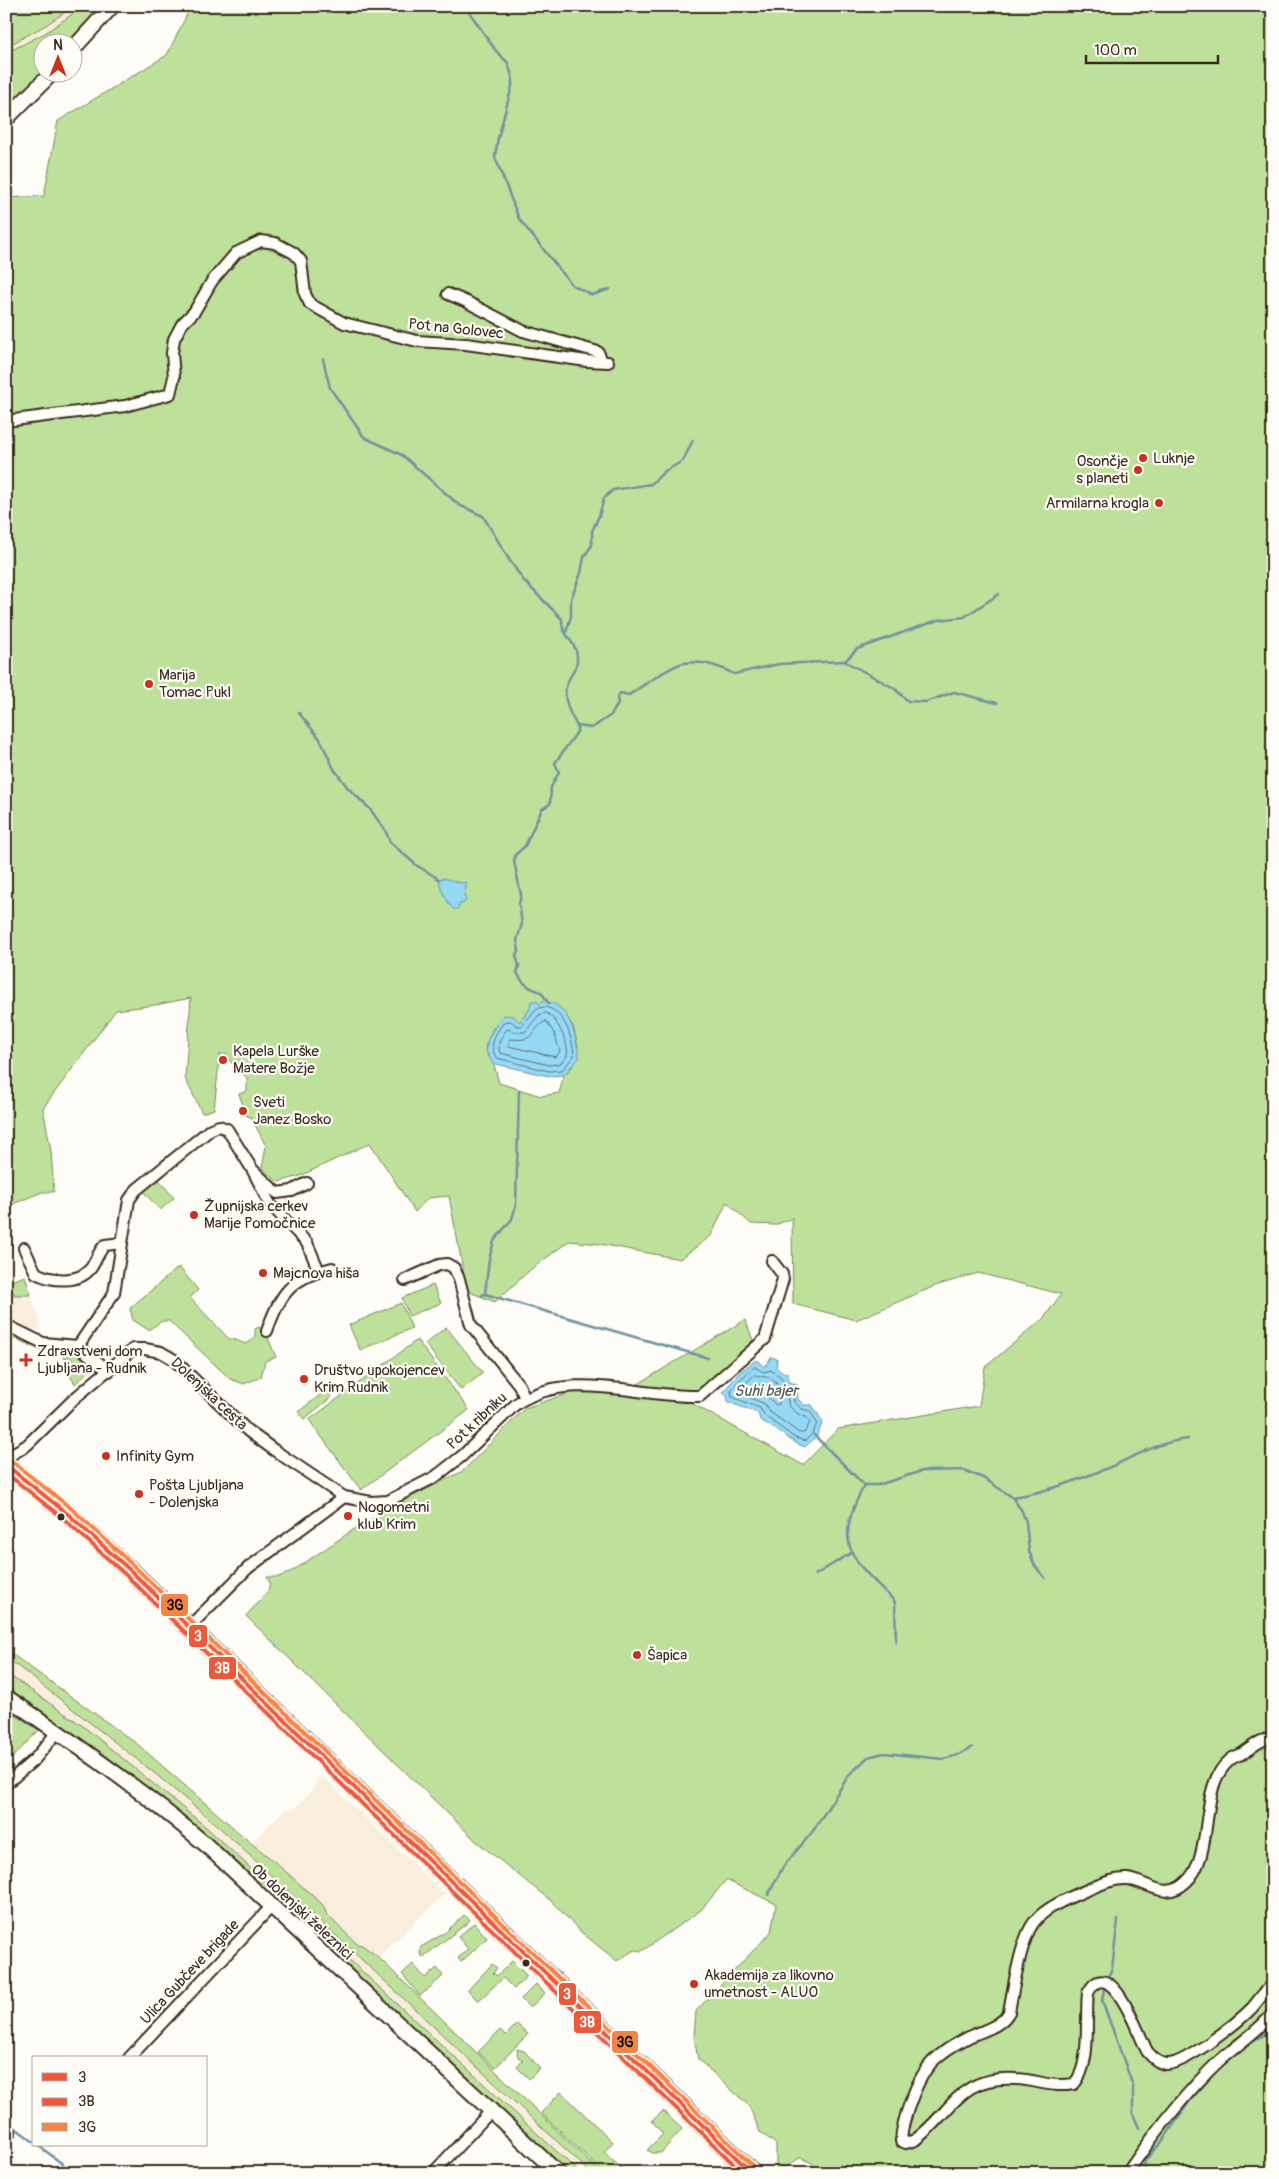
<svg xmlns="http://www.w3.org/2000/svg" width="1279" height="2179" viewBox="0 0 1279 2179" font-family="Pangolin,sans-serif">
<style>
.built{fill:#f9eede}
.green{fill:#bde19b;stroke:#7c865c;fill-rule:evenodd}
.water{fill:#94d9f6;stroke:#7093a0}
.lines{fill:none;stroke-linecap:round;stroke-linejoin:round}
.shore{stroke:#5f7074;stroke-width:1}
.stream{stroke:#7093a0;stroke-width:2.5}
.minor-casing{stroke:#3b2a1e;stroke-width:14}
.tertiary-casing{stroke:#3b2a1e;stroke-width:18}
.primary-casing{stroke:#3b2a1e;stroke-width:20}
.minor{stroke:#fdfcf7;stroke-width:10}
.tertiary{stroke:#fdfcf7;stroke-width:14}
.primary{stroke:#fdfcf7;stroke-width:16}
.bus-1-casing{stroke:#fdfcf7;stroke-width:8}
.bus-2-casing{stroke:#fdfcf7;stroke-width:8}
.bus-3-casing{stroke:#fdfcf7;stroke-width:8}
.bus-1{stroke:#ec593a;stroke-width:4}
.bus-2{stroke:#ec593a;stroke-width:4}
.bus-3{stroke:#f58345;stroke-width:4}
.poi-dot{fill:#c8321e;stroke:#fdfcf7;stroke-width:2}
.bus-dot{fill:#3b2a1e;stroke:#fdfcf7;stroke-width:2}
.labels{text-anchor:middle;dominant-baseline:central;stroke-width:4.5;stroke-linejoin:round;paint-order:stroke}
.street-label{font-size:15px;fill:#3b2a1e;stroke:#fdfcf7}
.poi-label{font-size:15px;fill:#3b2a1e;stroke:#fdfcf7;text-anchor:start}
.water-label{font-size:16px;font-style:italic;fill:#515654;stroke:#fdfcf7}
.line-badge{stroke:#fdfcf7;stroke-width:2}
.badge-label{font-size:14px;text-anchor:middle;font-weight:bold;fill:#fff}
.pale-badge-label{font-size:14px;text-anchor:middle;font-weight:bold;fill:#111}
</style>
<rect width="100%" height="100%" fill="#fdfcf7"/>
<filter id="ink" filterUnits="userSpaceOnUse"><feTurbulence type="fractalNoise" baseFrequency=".02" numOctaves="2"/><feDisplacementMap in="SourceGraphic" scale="10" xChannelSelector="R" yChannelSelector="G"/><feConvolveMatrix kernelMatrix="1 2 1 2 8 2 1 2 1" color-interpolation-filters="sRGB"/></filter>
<g filter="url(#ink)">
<g class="built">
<path d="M74 6H84L45 33 6 53V47L46 25Z"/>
<path d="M25 1276 39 1319 41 1330 27 1329 6 1319V1283Z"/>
<path d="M6 1657 153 1772 219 1827 591 2173H580L206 1827 58 1707 6 1673Z"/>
<path d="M322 1776 445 1894 378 1957 362 1945 357 1944 327 1915 323 1905 275 1862 251 1843 285 1809 293 1810 316 1786V1782Z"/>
</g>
<g class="green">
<path d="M6 6H74L46 25 6 47Z"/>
<path d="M84 6H105L72 42H42V72L47 73 6 113V53L45 33Z"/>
<path d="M191 6H1273V2173H816L813 2164 801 2157 776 2173V2144L760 2132 749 2106 698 2059 694 2037 696 2011 771 1932 776 1904 726 1880 701 1910 642 1951 634 1950 617 1961 581 1932 551 1901 476 1841 246 1616 268 1591 270 1583 267 1577H279L294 1570 353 1530 405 1500 463 1471 525 1408 573 1392 623 1393 745 1320 753 1340 691 1403 803 1465 838 1429 979 1406 985 1367 1044 1318 1061 1294 978 1273 935 1286 856 1320 793 1304 792 1218 775 1225 751 1224 727 1202 711 1236 680 1259 600 1244 569 1241 530 1270 495 1302 467 1291 449 1196 428 1198 415 1212 370 1143 300 1176 278 1182 262 1168 266 1146 251 1117 247 1116 239 1094 247 1091V1078L233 1065 226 1054H220L214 1109 202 1113 185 1078 191 998 155 1005 116 1010 43 1108 51 1151 54 1192H42L6 1207V198L44 196 58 121 167 55ZM539 1004 566 1017 573 1026 578 1047 572 1067 564 1075 559 1093 541 1096 499 1083 493 1061 488 1056 485 1047 493 1028 520 1022 530 1009Z"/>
<path d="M162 1174 165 1175 159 1180 174 1198 160 1210 142 1190Z"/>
<path d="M179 1267 198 1290 190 1298 230 1340 233 1339 246 1344C253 1340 256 1337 255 1329L259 1327 268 1338 276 1357 265 1361 261 1377 244 1384 230 1379 169 1321H162L148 1330 133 1320 130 1308Z"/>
<path d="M25 1276 31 1295H14V1292H7L6 1283Z"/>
<path d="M433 1285 441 1303 409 1316 402 1298Z"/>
<path d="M401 1303 412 1328 360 1350 349 1325Z"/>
<path d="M446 1327 483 1373 461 1390 425 1344Z"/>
<path d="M6 1329 78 1351 95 1365 75 1384 69 1374 76 1367 70 1356 64 1359 62 1351 40 1350 6 1335Z"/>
<path d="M417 1340 469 1410 361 1490 309 1420Z"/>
<path d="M327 1390 332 1397 304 1419 298 1412Z"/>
<path d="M6 1650 136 1743 251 1843 275 1862 323 1905 327 1915 357 1944 362 1945 378 1957 601 2173H591L219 1827 153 1772 6 1657Z"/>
<path d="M6 1673 83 1726 206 1827 580 2173H565L209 1840 6 1691Z"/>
<path d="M6 1709 39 1730 6 1764Z"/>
<path d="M464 1915 470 1920 466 1924 423 1957 420 1954 421 1947 446 1932Z"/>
<path d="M474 1923 487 1938 461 1962 458 1958 468 1949 458 1937Z"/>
<path d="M512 1961 527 1976 514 1989 503 1978 478 2001 468 1990 492 1964 497 1968 493 1973 497 1976Z"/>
<path d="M413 1964 425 1978 437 1968 443 1976 420 1996 402 1974Z"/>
<path d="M536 1984 545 1993 530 2008 521 1999Z"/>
<path d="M517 2024 528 2034 495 2068 478 2052 500 2030 506 2035Z"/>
<path d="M517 2049 524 2051 540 2068 529 2079 517 2067 523 2060 518 2057Z"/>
<path d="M561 2092 613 2142 604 2152 626 2173H604L541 2113Z"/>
<path d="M663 2111 682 2129 661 2153H653L647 2150 663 2134 652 2121Z"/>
</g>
<g class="water">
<path d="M444 878 460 883 467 882 464 895 466 900 463 904 460 903 458 909H453C448 904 439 886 439 879Z"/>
<path d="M531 1001H537L539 1004 543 1001C548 1002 554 1003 558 1006 571 1015 578 1043 579 1058L564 1075 548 1076 492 1063C491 1059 486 1053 486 1048 486 1038 497 1023 504 1015L513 1016 520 1022 530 1009Z"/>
<path d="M771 1357 777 1359 776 1367 781 1372 788 1373V1382L797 1384 798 1399 804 1405H812L823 1422 816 1437 805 1447C788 1441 776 1428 760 1420L758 1413 728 1402 727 1395 723 1392 740 1372 756 1360 765 1367Z"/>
</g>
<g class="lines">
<g class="shore">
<path d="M545 1007C564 1010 573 1038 574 1056L562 1070 549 1071 497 1058C487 1046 496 1032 505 1021H511L517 1026H522L536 1009Z"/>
<path d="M546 1013C556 1016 570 1045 567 1055 566 1058 562 1062 559 1064L549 1065 500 1053C496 1045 502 1035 507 1029L517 1032H525L539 1015Z"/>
<path d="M546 1021 554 1033 560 1051 556 1057 508 1046 510 1039C538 1042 528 1031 546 1021Z"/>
<path d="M755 1367 763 1372 771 1370 782 1378 784 1385 792 1389 794 1402 802 1409 810 1411 817 1423 812 1434 805 1441 795 1438 765 1416 760 1408 732 1397 731 1390 744 1376Z"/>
<path d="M755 1375 771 1378 786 1393 789 1406 798 1414 806 1417 810 1423 804 1433H799L770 1412 765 1404 739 1393V1390Z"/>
<path d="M756 1384 770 1387 779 1398V1404L776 1405 769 1398 753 1389 752 1386Z"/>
</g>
<g class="stream">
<path d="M465 6 496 51 508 63 512 76V86L498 138 495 157 519 219 572 285 592 295 610 289"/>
<path d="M323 359 330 388 364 437 402 455 459 505 483 516 510 561 524 581 562 619C561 634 572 638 576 651 581 668 568 674 566 688 563 701 571 715 577 726"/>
<path d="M566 633 571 616V599L581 573 584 557 592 545V531L599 516 604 498 613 490 651 484 665 471 683 461 693 440"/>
<path d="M845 661 857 649 938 620 964 617 999 594"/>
<path d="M299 713 320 739 334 769 348 788 370 809 385 830 390 842 416 865 439 879"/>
<path d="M549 1004 541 992C529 988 522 984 517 972L519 966 516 955 519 950 517 940 522 924 519 904 521 895 514 861 515 855 525 846 542 809 550 804 551 787 559 772 555 763 577 732V726L592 728 611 715 618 704 617 698 620 693 629 695C641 687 671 665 684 663 702 660 719 666 734 674L779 664 844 661 894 688 908 701 926 702 954 692 997 703"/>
<path d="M485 1294 708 1358"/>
<path d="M482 1295 485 1294 489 1259 494 1241 512 1219 516 1205 519 1091"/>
<path d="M814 1435 864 1485H878L922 1471 964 1470 985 1479 1012 1497C1045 1493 1077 1480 1108 1468 1136 1456 1158 1442 1188 1439"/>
<path d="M864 1485C861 1493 857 1499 854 1507 834 1554 868 1572 895 1602L896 1642"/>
<path d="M1012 1497 1022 1511 1026 1522 1029 1551 1035 1566 1045 1578"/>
<path d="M815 1575 851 1553"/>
<path d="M1273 1849 1267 1854 1265 1860 1273 1924"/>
<path d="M768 1895 783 1867 813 1831 849 1775 868 1757 884 1753 943 1759 958 1755 973 1747"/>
<path d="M1107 1979 1112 1968 1118 1920"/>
<path d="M1105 1984 1102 2000 1133 2086V2114L1139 2128"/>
<path d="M1249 2042 1273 2031"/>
<path d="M6 2121 34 2142"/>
<path d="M38 2145 74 2173"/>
<path d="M1144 2173 1145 2161 1153 2151 1161 2143 1189 2102 1219 2068"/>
</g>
<g class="minor-casing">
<g id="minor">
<path d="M448 294 467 302 523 331 598 352 602 361"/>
<path d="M6 421 125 406 170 394 174 377 172 353 174 339 182 324 194 312 212 281 236 253 261 241 275 243 294 253 301 261 305 294 310 304 344 323 417 341 466 344 587 361 608 362"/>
<path d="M307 1183 292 1191 277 1193 252 1169 270 1204 307 1243 319 1271"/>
<path d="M24 1248 36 1273C51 1281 79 1284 91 1268 96 1261 98 1252 105 1245L122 1243"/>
<path d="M405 1280 439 1265 447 1264 454 1268 459 1279 471 1325 519 1385 525 1398"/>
<path d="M6 1325 43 1343 78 1346 109 1371"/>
<path d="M267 1331C280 1293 291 1278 332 1268"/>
<path d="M78 1346 114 1293 129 1200 136 1190 211 1129 219 1126 227 1129 252 1169"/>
<path d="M6 1458 27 1445 75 1398 133 1349H145L161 1352 173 1359 248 1431 274 1450 344 1497 371 1502 388 1501 435 1477 462 1456 516 1404C571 1368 640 1398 700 1396L765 1339 783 1279 782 1274 772 1261"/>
<path d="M189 1627 248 1568 344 1497"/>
<path d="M1273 1737C1259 1740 1254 1746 1243 1753 1239 1756 1234 1756 1230 1760 1197 1786 1216 1855 1186 1882 1165 1902 1149 1882 1127 1879 1113 1878 1099 1885 1087 1890 1071 1897 1046 1907 1035 1921 1021 1937 1013 1990 1009 2012 1001 2027 983 2030 967 2038 955 2044 942 2052 932 2062 917 2078 902 2120 901 2141L906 2143 915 2140C953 2112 958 2075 1016 2079 1039 2080 1049 2088 1074 2084 1092 2065 1085 2018 1088 1993 1110 1950 1140 2038 1147 2051 1152 2057 1157 2063 1166 2064 1184 2066 1239 2021 1252 2008 1259 2000 1264 1991 1273 1985"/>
<path d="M6 1784 35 1759 58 1731"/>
<path d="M129 2058 272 1906"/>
<path d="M6 2136 10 2132"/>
<path d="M433 2173 491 2111"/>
<path d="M1127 2173C1154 2134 1183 2095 1218 2062 1235 2046 1258 2032 1273 2013"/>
</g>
</g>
<g class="tertiary-casing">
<g id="tertiary">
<path d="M72 50 112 6"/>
<path d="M6 119 53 72"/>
<path d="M6 1697C75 1743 142 1790 205 1844L558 2173"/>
</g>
</g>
<g class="primary-casing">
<path id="primary" d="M6 1465 69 1515 132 1572 752 2173"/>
</g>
<use href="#minor" class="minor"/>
<use href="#tertiary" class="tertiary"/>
<use href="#primary" class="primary"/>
<g class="bus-1-casing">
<path id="bus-1" d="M6 1465 69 1515 132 1572 752 2173"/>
</g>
<g class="bus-2-casing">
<path id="bus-2" d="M6 1473 65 1520 128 1577 743 2173"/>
</g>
<g class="bus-3-casing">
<path id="bus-3" d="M10 1460 73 1510 136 1568 756 2169"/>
</g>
<use href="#bus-1" class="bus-1"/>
<use href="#bus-2" class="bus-2"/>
<use href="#bus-3" class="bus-3"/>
</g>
</g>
<g class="poi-dot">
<circle cx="1143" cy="458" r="5"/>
<circle cx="1138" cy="470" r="5"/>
<circle cx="1159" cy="503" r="5"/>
<circle cx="149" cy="684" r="5"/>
<circle cx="223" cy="1060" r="5"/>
<circle cx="243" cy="1111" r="5"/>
<circle cx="194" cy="1215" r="5"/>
<circle cx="263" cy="1273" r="5"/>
<path d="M23.5 1352.5h5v5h5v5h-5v5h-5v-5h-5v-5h5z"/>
<circle cx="304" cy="1379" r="5"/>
<circle cx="106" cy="1456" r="5"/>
<circle cx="139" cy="1494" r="5"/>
<circle cx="348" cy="1516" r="5"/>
<circle cx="637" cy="1655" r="5"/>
<circle cx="694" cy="1984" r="5"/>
</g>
<g class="bus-dot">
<circle cx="61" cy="1517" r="4.5"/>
<circle cx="526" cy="1963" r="4.5"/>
</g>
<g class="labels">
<g class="street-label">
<text transform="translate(456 329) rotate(6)">Pot na Golovec</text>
<text transform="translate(209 1394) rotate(43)">Dolenjska cesta</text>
<text transform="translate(477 1421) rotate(-43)">Pot k ribniku</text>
<text transform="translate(302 1912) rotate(43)">Ob dolenjski železnici</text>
<text transform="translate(190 1972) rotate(-47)">Ulica Gubčeve brigade</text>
</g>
<g class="poi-label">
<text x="1153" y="458">Luknje</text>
<text x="1128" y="461" text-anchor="end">Osončje<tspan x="1128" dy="17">s planeti</tspan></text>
<text x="1149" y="503" text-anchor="end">Armilarna krogla</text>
<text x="159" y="675">Marija<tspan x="159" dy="17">Tomac Pukl</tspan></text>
<text x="233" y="1051">Kapela Lurške<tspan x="233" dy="17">Matere Božje</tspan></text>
<text x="253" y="1102">Sveti<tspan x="253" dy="17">Janez Bosko</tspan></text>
<text x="204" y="1206">Župnijska cerkev<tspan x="204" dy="17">Marije Pomočnice</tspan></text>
<text x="273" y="1273">Majcnova hiša</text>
<text x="37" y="1351">Zdravstveni dom<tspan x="37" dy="17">Ljubljana - Rudnik</tspan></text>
<text x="314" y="1370">Društvo upokojencev<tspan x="314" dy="17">Krim Rudnik</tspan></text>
<text x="116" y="1456">Infinity Gym</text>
<text x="149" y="1485">Pošta Ljubljana<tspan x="149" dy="17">- Dolenjska</tspan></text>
<text x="358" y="1507">Nogometni<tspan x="358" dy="17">klub Krim</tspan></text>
<text x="647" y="1655">Šapica</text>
<text x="704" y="1975">Akademija za likovno<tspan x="704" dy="17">umetnost - ALUO</tspan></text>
</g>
<g class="water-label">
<text x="766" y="1391">Suhi bajer</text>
</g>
</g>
<g class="line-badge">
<rect x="160" y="1593" width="29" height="24" rx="5" fill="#f58345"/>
<rect x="188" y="1624" width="20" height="24" rx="5" fill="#ec593a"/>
<rect x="208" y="1656" width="29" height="24" rx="5" fill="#ec593a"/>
<rect x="558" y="1982" width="19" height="24" rx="5" fill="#ec593a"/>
<rect x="573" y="2010" width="29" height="24" rx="5" fill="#ec593a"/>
<rect x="611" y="2030" width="28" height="24" rx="5" fill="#f58345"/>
</g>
<g class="badge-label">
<text x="198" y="1641">3</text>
<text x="222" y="1673">3B</text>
<text x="567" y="1999">3</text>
<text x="587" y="2027">3B</text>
</g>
<g class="pale-badge-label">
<text x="175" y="1610">3G</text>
<text x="625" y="2047">3G</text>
</g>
<rect width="1279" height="2179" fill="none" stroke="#fdfcf7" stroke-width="25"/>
<rect x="12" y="12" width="1254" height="2154" fill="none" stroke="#3b2a1e" stroke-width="2" filter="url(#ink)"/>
<rect x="32" y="2056" width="175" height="90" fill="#fdfcf7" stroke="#afa8a0"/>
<rect x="42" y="2073" width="25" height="8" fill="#ec593a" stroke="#afa8a0"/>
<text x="78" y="2082" font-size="15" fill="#3b2a1e">3</text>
<rect x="42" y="2098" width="25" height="8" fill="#ec593a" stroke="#afa8a0"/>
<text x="78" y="2106" font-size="15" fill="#3b2a1e">3B</text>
<rect x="42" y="2123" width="25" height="8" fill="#f58345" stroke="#afa8a0"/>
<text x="78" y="2132" font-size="15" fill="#3b2a1e">3G</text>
<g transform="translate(58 58)"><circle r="24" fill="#fdfcf7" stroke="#afa8a0"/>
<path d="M0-4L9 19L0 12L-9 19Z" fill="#c8321e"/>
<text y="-8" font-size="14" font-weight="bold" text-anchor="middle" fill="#3b2a1e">N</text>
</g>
<path d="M1086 55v8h132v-8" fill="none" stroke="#3b2a1e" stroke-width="2.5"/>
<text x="1094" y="55" font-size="15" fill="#3b2a1e" stroke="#fdfcf7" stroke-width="4" paint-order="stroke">100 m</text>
</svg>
